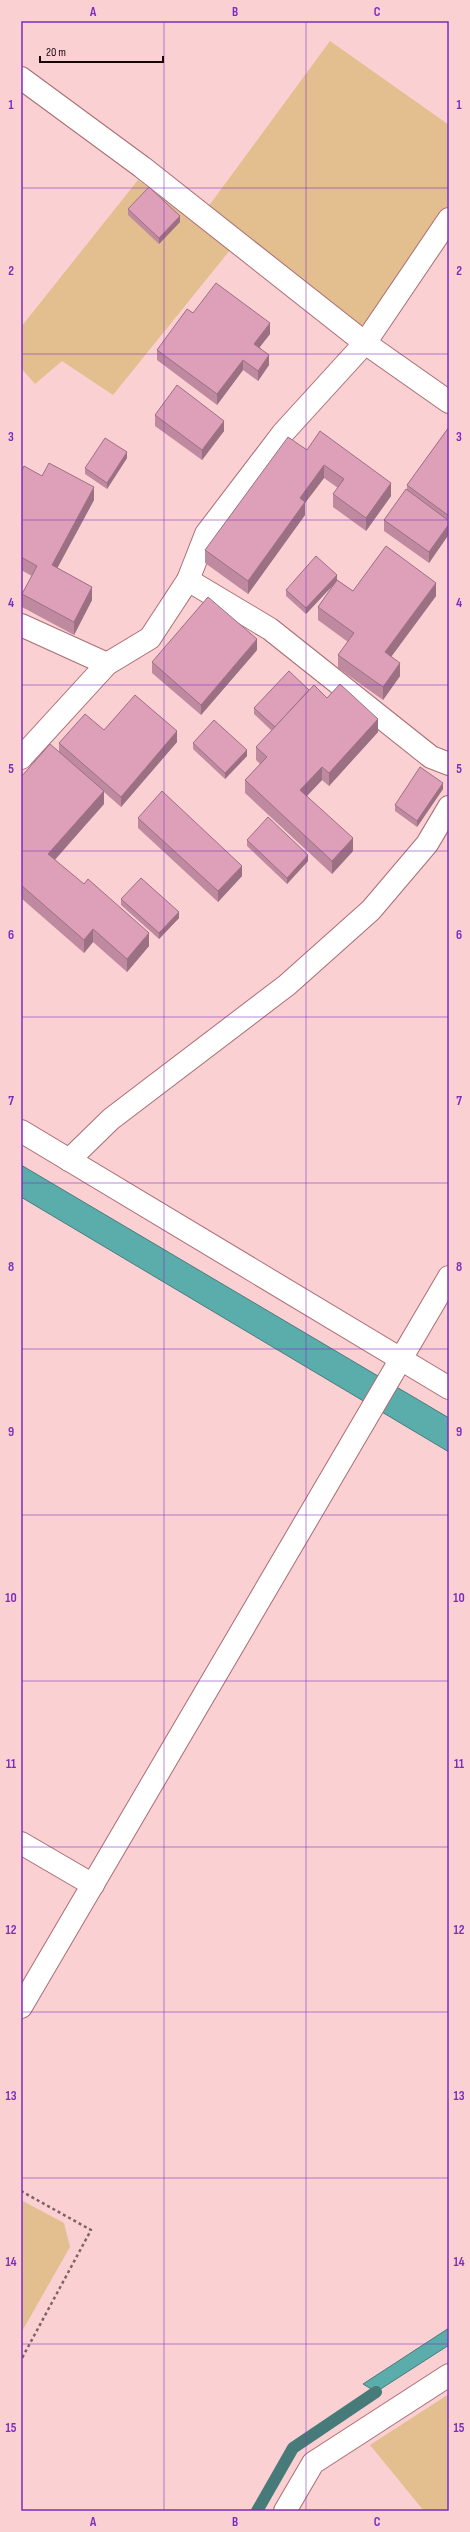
<svg xmlns="http://www.w3.org/2000/svg" width="470" height="2532" viewBox="0 0 470 2532" font-family="'Sofia Sans Condensed',sans-serif">
<style>
.green{fill:#e3be8f}
.water{fill:#5badab;stroke:#477b7a}
.lines{fill:none;stroke-linecap:round;stroke-linejoin:round}
.stream{stroke:#477b7a;stroke-width:12}
.minor-casing{stroke:#aa6d73;stroke-width:24}
.path{stroke:#806264;stroke-width:2.5;stroke-dasharray:3 3;stroke-linecap:butt}
.minor{stroke:#fff;stroke-width:22}
.wall{fill:#bf8a9f}
.shaded-wall{fill:#9b7082}
.building{fill:#dea0b9;stroke:#9b7082}
.grid{fill:none;stroke:#7b2cbf;stroke-width:1;stroke-opacity:0.55}
.neatline{fill:none;stroke:#7b2cbf;stroke-width:1.5}
.grid-label{font-size:13px;text-anchor:middle;font-weight:bold;fill:#7b2cbf}
</style>
<rect width="100%" height="100%" fill="#fad0d3"/>
<g class="green">
<path d="M330 41 449 125V204L363 330 243 234 113 395 62 361 35 384 21 368V327L138 180 192 221 211 203Z"/>
<path d="M21 2200 64 2223 70 2247 21 2333Z"/>
<path d="M449 2394V2511H424L370 2445Z"/>
</g>
<g class="water">
<path d="M21 1165 449 1418V1452L21 1197Z"/>
<path d="M449 2328V2345L376 2392 363 2384Z"/>
</g>
<g class="lines">
<path class="stream" d="M257 2511 293 2448 376 2392"/>
<g class="minor-casing">
<g id="minor">
<path d="M21 78 142 167 365 343 283 433 206 534 188 580 150 638 107 664 21 758"/>
<path d="M449 219 365 343 449 402"/>
<path d="M188 580 270 629 431 757 449 764"/>
<path d="M21 625 107 664"/>
<path d="M21 1131 449 1388"/>
<path d="M69 1160 111 1119 287 985 371 910 427 844 449 807"/>
<path d="M21 1843 93 1885"/>
<path d="M21 2007 449 1277"/>
<path d="M285 2511 313 2463 449 2375"/>
</g>
</g>
<path class="path" d="M21 2191 91 2230 21 2360"/>
<use href="#minor" class="minor"/>
</g>
<g class="wall">
<path d="M128 209 180 222 159 244 128 215Z"/>
<path d="M193 313 270 334 260 347 269 365 258 381 243 370 217 405 157 360V350Z"/>
<path d="M155 415 224 431 202 460 155 426Z"/>
<path d="M449 427V534L429 563 384 531V520L407 490V485Z"/>
<path d="M307 450 391 496 366 531 333 507V494L338 488 324 478 305 503V515L248 594 205 563V550Z"/>
<path d="M127 458 107 489 85 474V468Z"/>
<path d="M21 472 42 476 94 500 57 568 92 600 74 635 22 607V594L32 576 21 570Z"/>
<path d="M337 580 353 591 436 596 391 657 400 676 383 700 338 668V655L348 642 318 620V607L335 583 306 614 286 596V590Z"/>
<path d="M257 650 201 715 152 673V662Z"/>
<path d="M309 690 327 698 378 732 329 786 322 780 307 796 353 851 332 874 245 793V780L260 764 256 760V747L272 731 254 714V708Z"/>
<path d="M104 730 177 742 121 807 104 792V804L55 860 149 946 127 972 93 942 84 953 21 898V777L59 752V743Z"/>
<path d="M193 743 247 756 225 779 193 749Z"/>
<path d="M443 789 417 827 395 811V805Z"/>
<path d="M138 818 242 876 218 902 138 828Z"/>
<path d="M247 840 308 861 287 884 247 846Z"/>
<path d="M121 899 179 918 159 939 121 905Z"/>
</g>
<g class="shaded-wall">
<path d="M180 216V222L159 244V238Z"/>
<path d="M270 323V334L254 354V344Z"/>
<path d="M269 355V365L258 381V371Z"/>
<path d="M243 360V370L217 405V394Z"/>
<path d="M224 421V431L202 460V450Z"/>
<path d="M127 452V458L107 489V483Z"/>
<path d="M324 465V478L305 503V515L248 594V581L300 498Z"/>
<path d="M391 483V496L366 531V518Z"/>
<path d="M94 487V500L52 578V565Z"/>
<path d="M449 524V534L429 563V552Z"/>
<path d="M337 575V581L306 614V608Z"/>
<path d="M436 583V596L385 665V652Z"/>
<path d="M92 587V600L74 635V622Z"/>
<path d="M257 639V650L201 715V705Z"/>
<path d="M400 663V676L383 700V687Z"/>
<path d="M378 719V732L329 786V773Z"/>
<path d="M177 731V742L121 807V797Z"/>
<path d="M247 750V756L225 779V773Z"/>
<path d="M322 767V780L300 803V790Z"/>
<path d="M443 783V789L417 827V821Z"/>
<path d="M104 791V804L48 867V854Z"/>
<path d="M353 838V851L332 874V861Z"/>
<path d="M308 855V861L287 884V878Z"/>
<path d="M242 866V876L218 902V891Z"/>
<path d="M179 912V918L159 939V933Z"/>
<path d="M93 929V942L84 953V940Z"/>
<path d="M149 933V946L127 972V959Z"/>
</g>
<g class="building">
<path d="M149 187 180 216 159 238 128 209Z"/>
<path d="M216 283 270 323 254 344 269 355 258 371 243 360 217 394 157 350 187 309 193 313Z"/>
<path d="M177 385 224 421 202 450 155 415Z"/>
<path d="M449 427V516L407 485Z"/>
<path d="M320 431 391 483 366 518 333 494 344 479 324 465 300 498 305 502 248 581 205 550 288 437 307 450Z"/>
<path d="M105 438 127 452 107 483 85 468Z"/>
<path d="M49 463 94 487 52 565 92 587 74 622 22 594 37 566 21 557V472L24 466 42 476Z"/>
<path d="M406 489 449 521V524L429 552 384 520Z"/>
<path d="M386 546 436 583 385 652 400 663 383 687 338 655 354 633 318 607 337 580 353 591Z"/>
<path d="M316 556 337 575 306 608 286 590Z"/>
<path d="M208 597 257 639 201 705 152 662Z"/>
<path d="M289 671 309 690 275 727 254 708Z"/>
<path d="M340 684 378 719 329 773 322 767 300 790 353 838 332 861 245 780 267 757 256 747 314 685 327 698Z"/>
<path d="M135 695 177 731 121 797 59 743 85 714 104 730Z"/>
<path d="M214 720 247 750 225 773 193 743Z"/>
<path d="M50 744 104 791 48 854 84 884 88 879 149 933 127 959 93 929 84 940 21 885V777Z"/>
<path d="M420 767 443 783 417 821 395 805Z"/>
<path d="M162 791 242 866 218 891 138 818Z"/>
<path d="M268 817 308 855 287 878 247 840Z"/>
<path d="M141 878 179 912 159 933 121 899Z"/>
</g>
<path class="grid" d="M164 21V2511M306 21V2511M21 188H449M21 354H449M21 520H449M21 685H449M21 851H449M21 1017H449M21 1183H449M21 1349H449M21 1515H449M21 1681H449M21 1847H449M21 2012H449M21 2178H449M21 2344H449"/>
<rect width="470" height="2532" fill="none" stroke="#fad0d3" stroke-width="44"/>
<path d="M40 56v6h123v-6" fill="none" stroke="#190507" stroke-width="2"/>
<text x="46" y="56" font-size="12" fill="#190507" stroke="#fad0d3" stroke-width="3" paint-order="stroke">20 m</text>
<rect x="22" y="22" width="426" height="2488" class="neatline"/>
<g class="grid-label">
<text x="93" y="16">A</text>
<text x="235" y="16">B</text>
<text x="377" y="16">C</text>
<text x="11" y="109">1</text>
<text x="459" y="109">1</text>
<text x="11" y="275">2</text>
<text x="459" y="275">2</text>
<text x="11" y="441">3</text>
<text x="459" y="441">3</text>
<text x="11" y="607">4</text>
<text x="459" y="607">4</text>
<text x="11" y="773">5</text>
<text x="459" y="773">5</text>
<text x="11" y="939">6</text>
<text x="459" y="939">6</text>
<text x="11" y="1105">7</text>
<text x="459" y="1105">7</text>
<text x="11" y="1271">8</text>
<text x="459" y="1271">8</text>
<text x="11" y="1436">9</text>
<text x="459" y="1436">9</text>
<text x="11" y="1602">10</text>
<text x="459" y="1602">10</text>
<text x="11" y="1768">11</text>
<text x="459" y="1768">11</text>
<text x="11" y="1934">12</text>
<text x="459" y="1934">12</text>
<text x="11" y="2100">13</text>
<text x="459" y="2100">13</text>
<text x="11" y="2266">14</text>
<text x="459" y="2266">14</text>
<text x="11" y="2432">15</text>
<text x="459" y="2432">15</text>
<text x="93" y="2526">A</text>
<text x="235" y="2526">B</text>
<text x="377" y="2526">C</text>
</g>
</svg>
